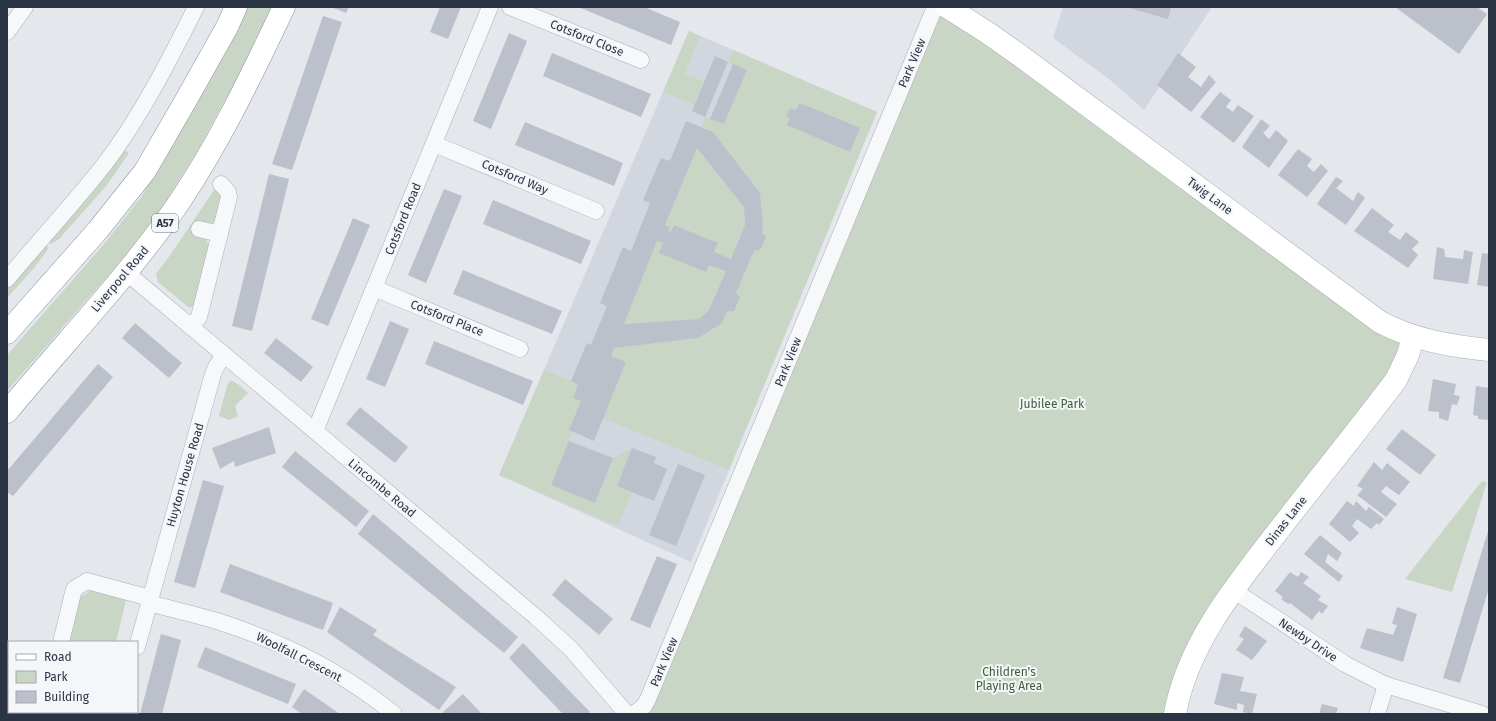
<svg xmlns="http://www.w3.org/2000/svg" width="1496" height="721" viewBox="0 0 1496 721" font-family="'Fira Sans',sans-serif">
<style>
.built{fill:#d2d6de}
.green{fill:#c9d6c5}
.building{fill:#bbc0ca;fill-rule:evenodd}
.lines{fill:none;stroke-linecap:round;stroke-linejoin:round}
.street-casing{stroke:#a9aeb7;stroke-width:17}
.secondary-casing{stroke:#a9aeb7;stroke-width:23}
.highway-casing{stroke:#8b94a3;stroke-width:23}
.street{stroke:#f7f8fa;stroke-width:16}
.secondary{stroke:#fff;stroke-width:22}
.highway{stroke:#fff;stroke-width:22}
.labels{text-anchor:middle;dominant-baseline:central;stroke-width:4;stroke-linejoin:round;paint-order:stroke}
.shield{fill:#f4f6f9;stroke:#676e7b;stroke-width:1}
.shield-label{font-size:11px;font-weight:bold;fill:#2b3445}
.street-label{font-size:12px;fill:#2b3445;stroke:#f4f6f9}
.park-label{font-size:12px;fill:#3f6138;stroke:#f4f6f9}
</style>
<rect width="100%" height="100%" fill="#e4e7ec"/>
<g class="built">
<path d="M1063 7H1212L1144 110 1109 79 1053 38Z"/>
<path d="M689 31 877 112 691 562 499 475Z"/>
</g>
<g class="green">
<path d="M247 7H272L259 38 234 84 199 148 160 211 120 262 7 391V355L104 244 142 196 177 137 239 23Z"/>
<path d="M935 7 1413 337 1197 646 1176 714H634Z"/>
<path d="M689 31 700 36 685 74 704 81 694 105 663 92Z"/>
<path d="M733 50 877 112 729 470 603 418 626 363 611 356 614 348 698 338 722 323 727 311H734L740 297 736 293 762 233 763 225 760 193 713 132 702 127 705 117 724 124 747 70 728 62Z"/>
<path d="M697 148 744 207 745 225 709 310 699 319 624 324 657 241 663 243 659 253 707 272 718 243 674 225 671 232 668 231 670 227 665 225Z"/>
<path d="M122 149 129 153 107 185 59 239 51 244 48 241Z"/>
<path d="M216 187 223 195 217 221 208 225 196 223 193 235 206 239 210 248 195 305 192 307H188L158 282 156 274 171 254Z"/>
<path d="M45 245 49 248 34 268 7 298V287Z"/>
<path d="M544 370 578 384 573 397 581 401 570 430 573 432 551 485 613 458 632 448 617 486 632 492 618 526 499 475Z"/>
<path d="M232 381 238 384 248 393 235 406 238 416 229 420 219 416 227 386 229 382Z"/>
<path d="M1482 481 1487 482 1452 592 1405 579Z"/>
<path d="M90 590 126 600 116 642H67L79 597 86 594Z"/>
</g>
<g class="building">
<path d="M331 7H349L346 13Z"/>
<path d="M440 7H461L448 39 430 32Z"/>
<path d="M578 7H644L680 22 671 45Z"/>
<path d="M1130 7H1171L1168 19 1129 8Z"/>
<path d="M1395 7H1477L1487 14 1459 54Z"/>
<path d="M323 16 342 22 292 170 272 164Z"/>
<path d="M509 33 527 41 491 129 473 121Z"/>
<path d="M552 53 651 94 641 117 543 76Z"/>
<path d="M1178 53 1196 67 1188 77 1201 87 1209 75 1216 82 1191 112 1157 85Z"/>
<path d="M715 56 728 62 705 117 692 111Z"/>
<path d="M733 64 747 70 724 124 710 119Z"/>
<path d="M1220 92 1231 100 1226 107 1233 112 1238 105 1254 116 1234 143 1200 117Z"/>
<path d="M800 103 860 128 850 152 787 125 790 118 786 116 790 108 796 110Z"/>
<path d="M1261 119 1270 126 1263 133 1269 139 1276 130 1288 141 1269 168 1242 147Z"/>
<path d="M686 121 713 132 760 193 763 225 762 233 766 237 761 249 754 251 736 293 740 297 734 311H727L722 323 698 338 614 348 611 356 626 362 594 441 569 430 581 401 573 398 578 384 571 381 587 343 591 345 607 306 600 303 623 247 631 251 650 203 643 200 661 158 670 161ZM697 148 744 207 745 225 731 259 714 252 718 243 674 225 671 232 668 231 670 227 665 225ZM657 241 663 243 659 253 706 272 709 265 726 271 709 310 699 319 624 324Z"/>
<path d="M525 122 623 163 614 186 515 145Z"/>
<path d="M1298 149 1312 159 1307 166 1314 172 1321 164 1328 171 1307 197 1278 175Z"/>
<path d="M269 174 289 179 252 331 232 326Z"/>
<path d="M1336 177 1343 181 1336 188 1353 201 1358 192 1365 198 1346 225 1317 204Z"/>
<path d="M444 189 462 196 426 283 408 275Z"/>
<path d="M493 200 591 241 581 264 483 224Z"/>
<path d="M1372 208 1394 225 1388 232 1400 240 1406 232 1419 242 1412 249 1418 255 1408 268 1354 231Z"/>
<path d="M353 218 370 225 328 326 311 319Z"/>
<path d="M1437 247 1444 249 1445 257 1463 259 1464 250 1473 252 1468 284 1433 279Z"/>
<path d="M1482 253 1489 254V287L1477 285Z"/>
<path d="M463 270 562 311 552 334 453 294Z"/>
<path d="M390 321 409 329 385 387 366 379Z"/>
<path d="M135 323 182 363 169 378 122 338Z"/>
<path d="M276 338 313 367 301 382 264 353Z"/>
<path d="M434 341 533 381 523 405 425 364Z"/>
<path d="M98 364 113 377 13 496 7 492V471Z"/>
<path d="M1433 379 1456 384 1454 395 1460 396 1457 405 1452 404 1448 421 1439 418V412L1428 411Z"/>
<path d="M1476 386 1489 388V420L1478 419V416L1473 415Z"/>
<path d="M360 407 408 447 395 463 346 424Z"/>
<path d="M269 427 276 453 235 467 234 461 220 469 212 448Z"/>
<path d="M1402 429 1436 455 1420 475 1386 449Z"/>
<path d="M569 441 613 458 595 503 551 485Z"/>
<path d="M632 448 656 457 654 463 667 469 654 501 617 486Z"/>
<path d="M295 451 369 511 356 527 282 467Z"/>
<path d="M1374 462 1382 470 1387 463 1410 482 1399 495 1386 486 1381 492 1397 504 1386 517 1357 495 1363 489 1357 486Z"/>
<path d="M678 464 705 475 676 546 649 535Z"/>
<path d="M203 480 224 486 195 588 174 582Z"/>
<path d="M1347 501 1354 506 1356 501 1366 511 1369 507 1384 519 1379 525 1377 523 1371 529 1357 519 1352 526 1359 533 1350 542 1329 524Z"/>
<path d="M373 514 518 637 504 653 358 534Z"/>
<path d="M1489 528V588L1460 683 1443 678Z"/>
<path d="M1320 535 1342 553 1337 561 1328 554 1325 562 1343 576 1339 582 1304 554Z"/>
<path d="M657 556 677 564 650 628 630 620Z"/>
<path d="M230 564 333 603 323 630 220 592Z"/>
<path d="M1290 572 1298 577 1301 572 1309 577 1303 583 1321 596 1318 600 1328 606 1322 614 1319 611 1312 620 1290 603 1288 604 1281 599 1283 597 1275 591Z"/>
<path d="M565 579 613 619 599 635 552 595Z"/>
<path d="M340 607 377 630 373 635 456 687 439 710 327 632Z"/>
<path d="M1397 607 1417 614 1403 662 1360 648 1367 628 1393 635 1397 625 1392 624Z"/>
<path d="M1245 626 1267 641 1252 660 1236 650 1244 639 1239 636Z"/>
<path d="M161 634 181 640 170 683 162 714H140Z"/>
<path d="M523 643 590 712 587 714H563L509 658Z"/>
<path d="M205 647 296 684 288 704 197 667Z"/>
<path d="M1222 673 1244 677 1240 691 1257 694 1252 714 1243 712 1244 705 1237 703V710L1214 704Z"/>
<path d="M304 689 327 705 340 714H302L292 707Z"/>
<path d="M463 694 482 714H444L443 712Z"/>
<path d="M1322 704 1338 708 1336 714H1319Z"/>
</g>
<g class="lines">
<g class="street-casing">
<g id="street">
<path d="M510 7 641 60"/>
<path d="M7 32 25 7"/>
<path d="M434 144 596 211"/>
<path d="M199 229 220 234"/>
<path d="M127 273 536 617 571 649 627 714"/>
<path d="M7 279C39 241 73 204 104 165 140 118 170 59 196 7"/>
<path d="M374 288 520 349"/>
<path d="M192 326 199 317 229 197 228 192 221 184"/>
<path d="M315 431 490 7"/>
<path d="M1233 590 1345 664 1386 685 1482 714"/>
<path d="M149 603C171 609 194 614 217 621 280 641 343 672 394 714"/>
<path d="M61 642 74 589 87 581 150 598"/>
<path d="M137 647 213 374 216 367 224 355"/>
<path d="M78 712 85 714"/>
<path d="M119 714 120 712"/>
<path d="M634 714 644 706 648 699 935 7"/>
<path d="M1377 714 1386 685"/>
</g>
</g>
<g class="secondary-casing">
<g id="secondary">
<path d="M947 7 988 33 1022 57 1380 322C1414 340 1450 346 1489 350"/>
<path d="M1175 714C1188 642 1238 583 1282 526 1320 477 1359 429 1396 380L1408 355 1413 337"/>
</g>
</g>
<g class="highway-casing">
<g id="highway">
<path d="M7 333 98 230 145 171 186 100 227 27 236 7"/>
<path d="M7 412C64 343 127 278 178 204 220 142 252 74 284 7"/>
</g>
</g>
<use href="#street" class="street"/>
<use href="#secondary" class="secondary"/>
<use href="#highway" class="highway"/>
</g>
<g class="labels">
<rect class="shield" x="152" y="214" width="26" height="18" rx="3"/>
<g class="shield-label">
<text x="165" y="223">A57</text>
</g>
<g class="street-label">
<text transform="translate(587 38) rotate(22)">Cotsford Close</text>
<text transform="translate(912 63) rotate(-67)">Park View</text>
<text transform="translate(515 177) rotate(23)">Cotsford Way</text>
<text transform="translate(1210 196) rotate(37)">Twig Lane</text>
<text transform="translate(403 219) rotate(-68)">Cotsford Road</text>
<text transform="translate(120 279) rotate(-50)">Liverpool Road</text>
<text transform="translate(447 318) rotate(22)">Cotsford Place</text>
<text transform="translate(788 362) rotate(-68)">Park View</text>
<text transform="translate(185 475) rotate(-74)">Huyton House Road</text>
<text transform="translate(382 488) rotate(40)">Lincombe Road</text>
<text transform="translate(1286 521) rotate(-52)">Dinas Lane</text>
<text transform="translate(1308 640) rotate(34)">Newby Drive</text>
<text transform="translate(299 657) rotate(27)">Woolfall Crescent</text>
<text transform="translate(664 662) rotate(-67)">Park View</text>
</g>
<g class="park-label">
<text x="1052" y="404">Jubilee Park</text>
<text x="1009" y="672">Children's<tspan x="1009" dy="14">Playing Area</tspan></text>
</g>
</g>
<rect width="1496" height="721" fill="none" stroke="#2b3445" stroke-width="16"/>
<rect x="8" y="641" width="130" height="72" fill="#f4f6f9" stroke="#a4a8b1"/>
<rect x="16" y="654" width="20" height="6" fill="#ffffff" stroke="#a4a8b1"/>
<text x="44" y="661" font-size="12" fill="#2b3445">Road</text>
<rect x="16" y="671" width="20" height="12" fill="#c9d6c5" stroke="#a4a8b1"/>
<text x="44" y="681" font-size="12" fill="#2b3445">Park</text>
<rect x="16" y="691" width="20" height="12" fill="#bbc0ca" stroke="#a4a8b1"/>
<text x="44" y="701" font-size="12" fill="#2b3445">Building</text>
</svg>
